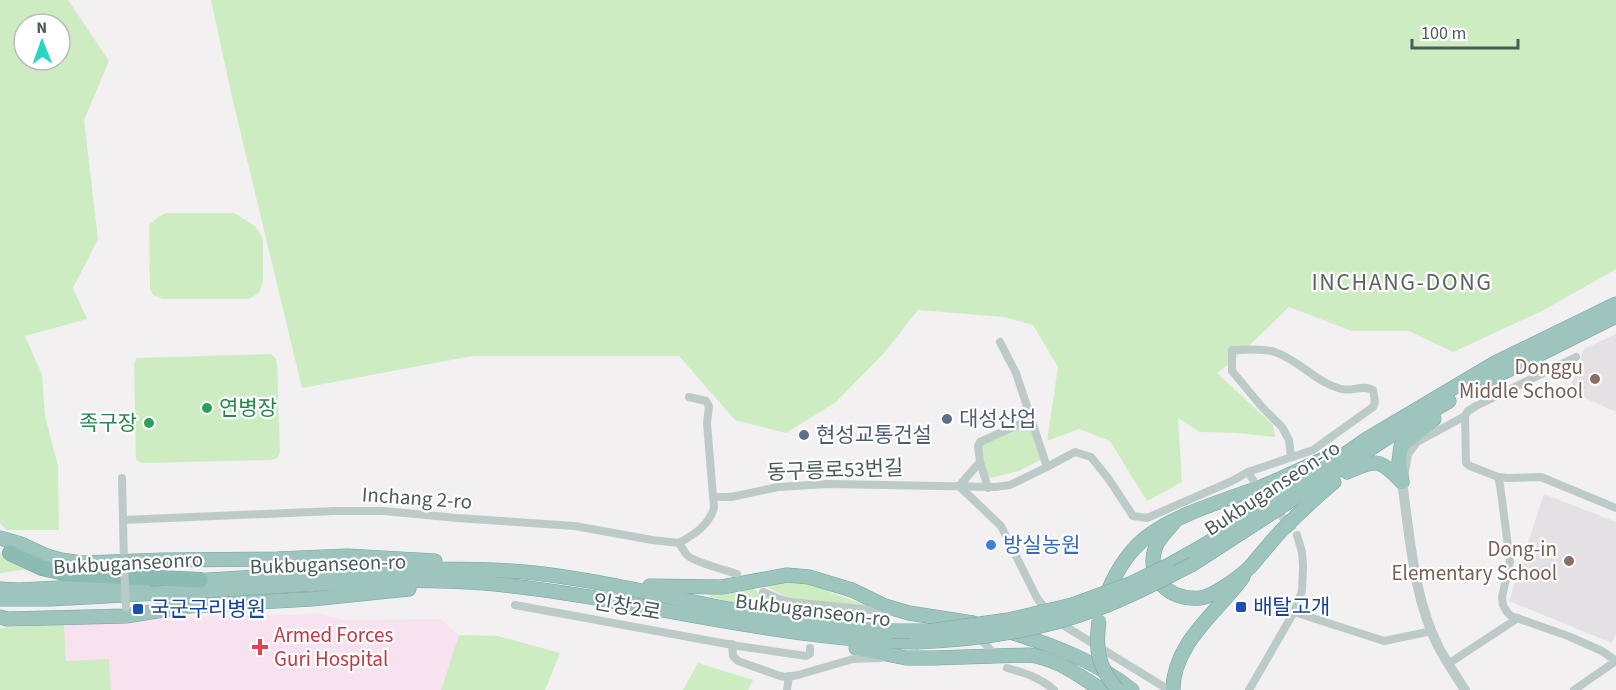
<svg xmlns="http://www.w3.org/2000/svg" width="1616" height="690" viewBox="0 0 1616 690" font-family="'Source Sans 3','Noto Sans KR',sans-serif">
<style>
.education{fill:#e3e1e3}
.medical{fill:#f9e2f0}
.green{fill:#ceecc1;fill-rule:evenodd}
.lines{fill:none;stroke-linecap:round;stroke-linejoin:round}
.minor-tunnel{stroke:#c8cbcb;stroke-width:8;stroke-dasharray:8 4;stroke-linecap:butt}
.trunk-casing{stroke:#76a79f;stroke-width:15}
.motorway-casing{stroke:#76a79f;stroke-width:16}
.minor{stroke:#bccbc8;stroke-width:8}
.tertiary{stroke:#bccbc8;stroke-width:10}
.trunk{stroke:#9ec4be;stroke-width:14}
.motorway{stroke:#8bbbb3;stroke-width:15}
.trunk-bridge-casing{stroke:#76a79f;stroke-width:15;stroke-linecap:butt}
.minor-bridge{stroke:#bccbc8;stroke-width:8}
.trunk-bridge{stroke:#9ec4be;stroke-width:14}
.education-dot{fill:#8d6e63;stroke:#fff;stroke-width:2}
.leisure-dot{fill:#2e9e5b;stroke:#fff;stroke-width:2}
.service-dot{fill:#5c6f8a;stroke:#fff;stroke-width:2}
.shop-dot{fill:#3f7fe0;stroke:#fff;stroke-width:2}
.transit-dot{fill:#1a4fb4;stroke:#fff;stroke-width:2}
.health-dot{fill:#e0444e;stroke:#fff;stroke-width:2}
.labels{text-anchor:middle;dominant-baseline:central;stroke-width:4.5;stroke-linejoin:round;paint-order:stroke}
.education-label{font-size:21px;fill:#785e54;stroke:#fff;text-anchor:end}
.leisure-label{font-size:21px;fill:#27864d;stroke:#fff;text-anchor:start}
.service-label{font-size:21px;fill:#4e5e75;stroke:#fff;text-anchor:start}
.street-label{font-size:21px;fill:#495c58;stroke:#fff}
.shop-label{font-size:21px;fill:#366cbe;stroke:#fff;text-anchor:start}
.transit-label{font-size:21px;fill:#164399;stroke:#fff;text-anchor:start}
.health-label{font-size:21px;fill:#be3a42;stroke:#fff;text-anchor:start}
.quarter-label{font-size:24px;letter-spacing:1.5px;fill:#5d6463;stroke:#fff}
</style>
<rect width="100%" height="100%" fill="#f2f0f1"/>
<g class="education">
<path d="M1616 334V412L1569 391 1584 349Z"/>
<path d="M1544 494 1616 522V633L1612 643 1509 601Z"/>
</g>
<path class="medical" d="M323 614 342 620 441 619 459 635 441 690H111L109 659 66 661 64 624 125 618Z"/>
<g class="green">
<path d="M0 0H68L109 61 84 120 98 239 73 288 87 319 25 336 42 375 45 416 58 466 59 530H6L0 523ZM24 24H60V60H24Z"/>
<path d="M211 0H1616V269L1542 311 1453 352 1409 331H1352L1289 307 1234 360 1217 373 1273 425 1275 437 1237 433 1200 432 1178 418 1182 482 1147 501 1110 441 1079 429 1047 441 1058 367 1033 325 1004 317 918 310 884 353 836 402 786 433 735 420 679 356H472L302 388 232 97Z"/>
<path d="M166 213H234L255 226 261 235 263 241V282L259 292 254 296 248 299H163L153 295 150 288 149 225 160 216Z"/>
<path d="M271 354 276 359 277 364 280 452C278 458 277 459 271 460L142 463 136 460 134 364 136 358Z"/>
<path d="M1031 423 1042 459 1019 471 990 478 985 475 981 446 982 444Z"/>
<path d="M0 553 29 569 0 573Z"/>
<path d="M777 581 812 582 832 593 871 607V610L792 598 776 592 763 584Z"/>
<path d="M751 587C770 602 789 602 813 607L812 615 810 616 728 602 709 596 708 594 709 592Z"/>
<path d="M64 624 66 661 109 659 111 690H0V628Z"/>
<path d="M459 635 498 636 560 653 545 690H441Z"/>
<path d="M698 663 753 680 748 690H683Z"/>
</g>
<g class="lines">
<path class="minor-tunnel" d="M1258 487 1297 535"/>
<g class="trunk-casing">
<g id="trunk">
<path d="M1466 391 1616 316"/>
<path d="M1347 472C1378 459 1378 458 1402 482"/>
<path d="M1402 482 1399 461 1401 446 1434 419"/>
<path d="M1175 521C1169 529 1160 536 1156 546 1144 578 1170 601 1200 598 1213 597 1241 576 1250 567 1261 555 1271 541 1283 529 1299 513 1316 497 1334 482"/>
<path d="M0 538 21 544 47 556 61 560 82 563 164 560 277 559 347 556 435 561"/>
<path d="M1193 564 1387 438 1449 401"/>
<path d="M1167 566 1201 547 1318 473 1367 439 1495 363 1616 304"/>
<path d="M191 581C256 577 321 573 385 570 435 569 485 568 535 573 655 587 771 628 892 631"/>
<path d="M650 586 722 587 787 575 809 577 852 590 885 606 909 613 973 623"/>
<path d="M0 589 19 590 139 584"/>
<path d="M0 599H48C119 595 191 592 262 587 335 583 410 577 484 583 629 596 770 640 916 642"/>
<path d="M1105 600C1112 578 1126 554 1144 539 1173 515 1226 500 1261 487 1286 477 1309 465 1333 455"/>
<path d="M0 617 7 619 126 616 188 606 312 599 409 589"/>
<path d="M1007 631C1050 644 1096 661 1132 690"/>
<path d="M856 648 906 658H933L1029 655C1057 658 1079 676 1102 690"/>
<path d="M1173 690C1173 643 1218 612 1243 577"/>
</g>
</g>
<g class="motorway-casing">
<path id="motorway" d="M10 553 42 568 69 574 200 580"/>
</g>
<g class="minor">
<path d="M1000 342 1016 373 1047 467 1075 452 1091 457 1108 478 1133 516 1147 518 1232 481 1248 472 1253 480"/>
<path d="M1031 419 980 442 978 446 980 462 959 486 1001 526 1037 598 1047 611"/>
<path d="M980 462 988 488"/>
<path d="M1248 472 1313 450 1373 407 1375 402 1373 390C1363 384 1352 392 1341 389 1315 382 1299 360 1275 352 1261 348 1246 350 1232 350V371L1262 407 1282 427 1289 440 1291 457"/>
<path d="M1405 472 1408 454 1417 442 1465 416"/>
<path d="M1498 477 1508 478 1541 477 1616 508"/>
<path d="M122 478 123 520"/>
<path d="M714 497H731L778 487 828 484 995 487 1010 485 1047 467"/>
<path d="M679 543C695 534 708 526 714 508L707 423 709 406 706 401 689 397"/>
<path d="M124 564 123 520 335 511H384L457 518 575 526 652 540 679 543C682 547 684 552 687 555 693 562 726 570 737 574"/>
<path d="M763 592 777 598 791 602 891 612"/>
<path d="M515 605 738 646 806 656 810 654V648"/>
<path d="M1294 612 1384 641 1432 631"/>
<path d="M1058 622 1169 690"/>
<path d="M979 638 993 652"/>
<path d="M732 644 733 656 738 661 780 676 786 677 798 675 853 659 881 658"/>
<path d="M1448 664 1518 618"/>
<path d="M1007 668C1025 673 1039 677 1054 690"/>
<path d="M787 690 789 676"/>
<path d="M1249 690 1294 612 1302 591 1303 566 1302 552 1297 535"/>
<path d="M1574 690 1616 661 1602 651 1568 636 1511 616 1507 612 1503 605 1502 597 1510 561 1500 485 1498 477 1470 466 1466 463 1465 416 1468 411 1476 406 1576 357"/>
</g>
<path class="tertiary" d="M1402 482C1410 536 1413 596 1438 646 1446 661 1456 676 1465 690"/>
<use href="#trunk" class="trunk"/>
<use href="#motorway" class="motorway"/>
<g class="trunk-bridge-casing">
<g id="trunk-bridge">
<path d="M1099 621C1095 650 1098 668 1118 690"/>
<path d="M892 631H930L1008 620 1072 605 1132 583 1167 566"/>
<path d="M916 642C975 640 1041 630 1097 609 1130 597 1161 580 1193 564"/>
</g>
</g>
<path class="minor-bridge" d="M124 566 126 607"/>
<use href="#trunk-bridge" class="trunk-bridge"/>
</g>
<g class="education-dot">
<circle cx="1595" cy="379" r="6"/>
<circle cx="1569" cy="561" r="6"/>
</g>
<g class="leisure-dot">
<circle cx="207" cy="408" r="6"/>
<circle cx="149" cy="423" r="6"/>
</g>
<g class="service-dot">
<circle cx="947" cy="419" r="6"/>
<circle cx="804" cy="435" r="6"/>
</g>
<circle class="shop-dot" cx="991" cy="545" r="6"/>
<g class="transit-dot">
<rect x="1235" y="601" width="12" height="12" rx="3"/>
<rect x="132" y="603" width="12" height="12" rx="3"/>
</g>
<path class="health-dot" d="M257 638h6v6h6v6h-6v6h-6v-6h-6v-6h6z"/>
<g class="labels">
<g class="education-label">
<text x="1583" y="367">Donggu<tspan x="1583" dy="24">Middle School</tspan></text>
<text x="1557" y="549">Dong-in<tspan x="1557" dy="24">Elementary School</tspan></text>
</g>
<g class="leisure-label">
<text x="219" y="408">연병장</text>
<text x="137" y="423" text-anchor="end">족구장</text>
</g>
<g class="service-label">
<text x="959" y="419">대성산업</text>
<text x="816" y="435">현성교통건설</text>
</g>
<g class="street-label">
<text transform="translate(835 470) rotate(-2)">동구릉로53번길</text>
<text transform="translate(1272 488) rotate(-33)">Bukbuganseon-ro</text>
<text transform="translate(417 498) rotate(4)">Inchang 2-ro</text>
<text transform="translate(128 563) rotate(-3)">Bukbuganseonro</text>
<text transform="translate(328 564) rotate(-2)">Bukbuganseon-ro</text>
<text transform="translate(627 607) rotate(10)">인창2로</text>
<text transform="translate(813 610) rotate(7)">Bukbuganseon-ro</text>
</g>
<g class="shop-label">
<text x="1003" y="545">방실농원</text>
</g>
<g class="transit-label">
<text x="1253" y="607">배탈고개</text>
<text x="150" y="609">국군구리병원</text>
</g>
<g class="health-label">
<text x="274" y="635">Armed Forces<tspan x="274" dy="24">Guri Hospital</tspan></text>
</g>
<g class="quarter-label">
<text x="1402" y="282">INCHANG-DONG</text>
</g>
</g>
<g transform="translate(42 42) rotate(359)"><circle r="28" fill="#ffffff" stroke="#b6bebc" stroke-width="1.5"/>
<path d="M0-4.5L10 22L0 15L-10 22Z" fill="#26d6c3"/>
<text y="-9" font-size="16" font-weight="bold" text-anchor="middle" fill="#495c58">N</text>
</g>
<path d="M1412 39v9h106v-9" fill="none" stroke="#495c58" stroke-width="3"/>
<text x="1421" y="39" font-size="18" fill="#495c58" stroke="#ffffff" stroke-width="4.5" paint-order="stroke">100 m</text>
</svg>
